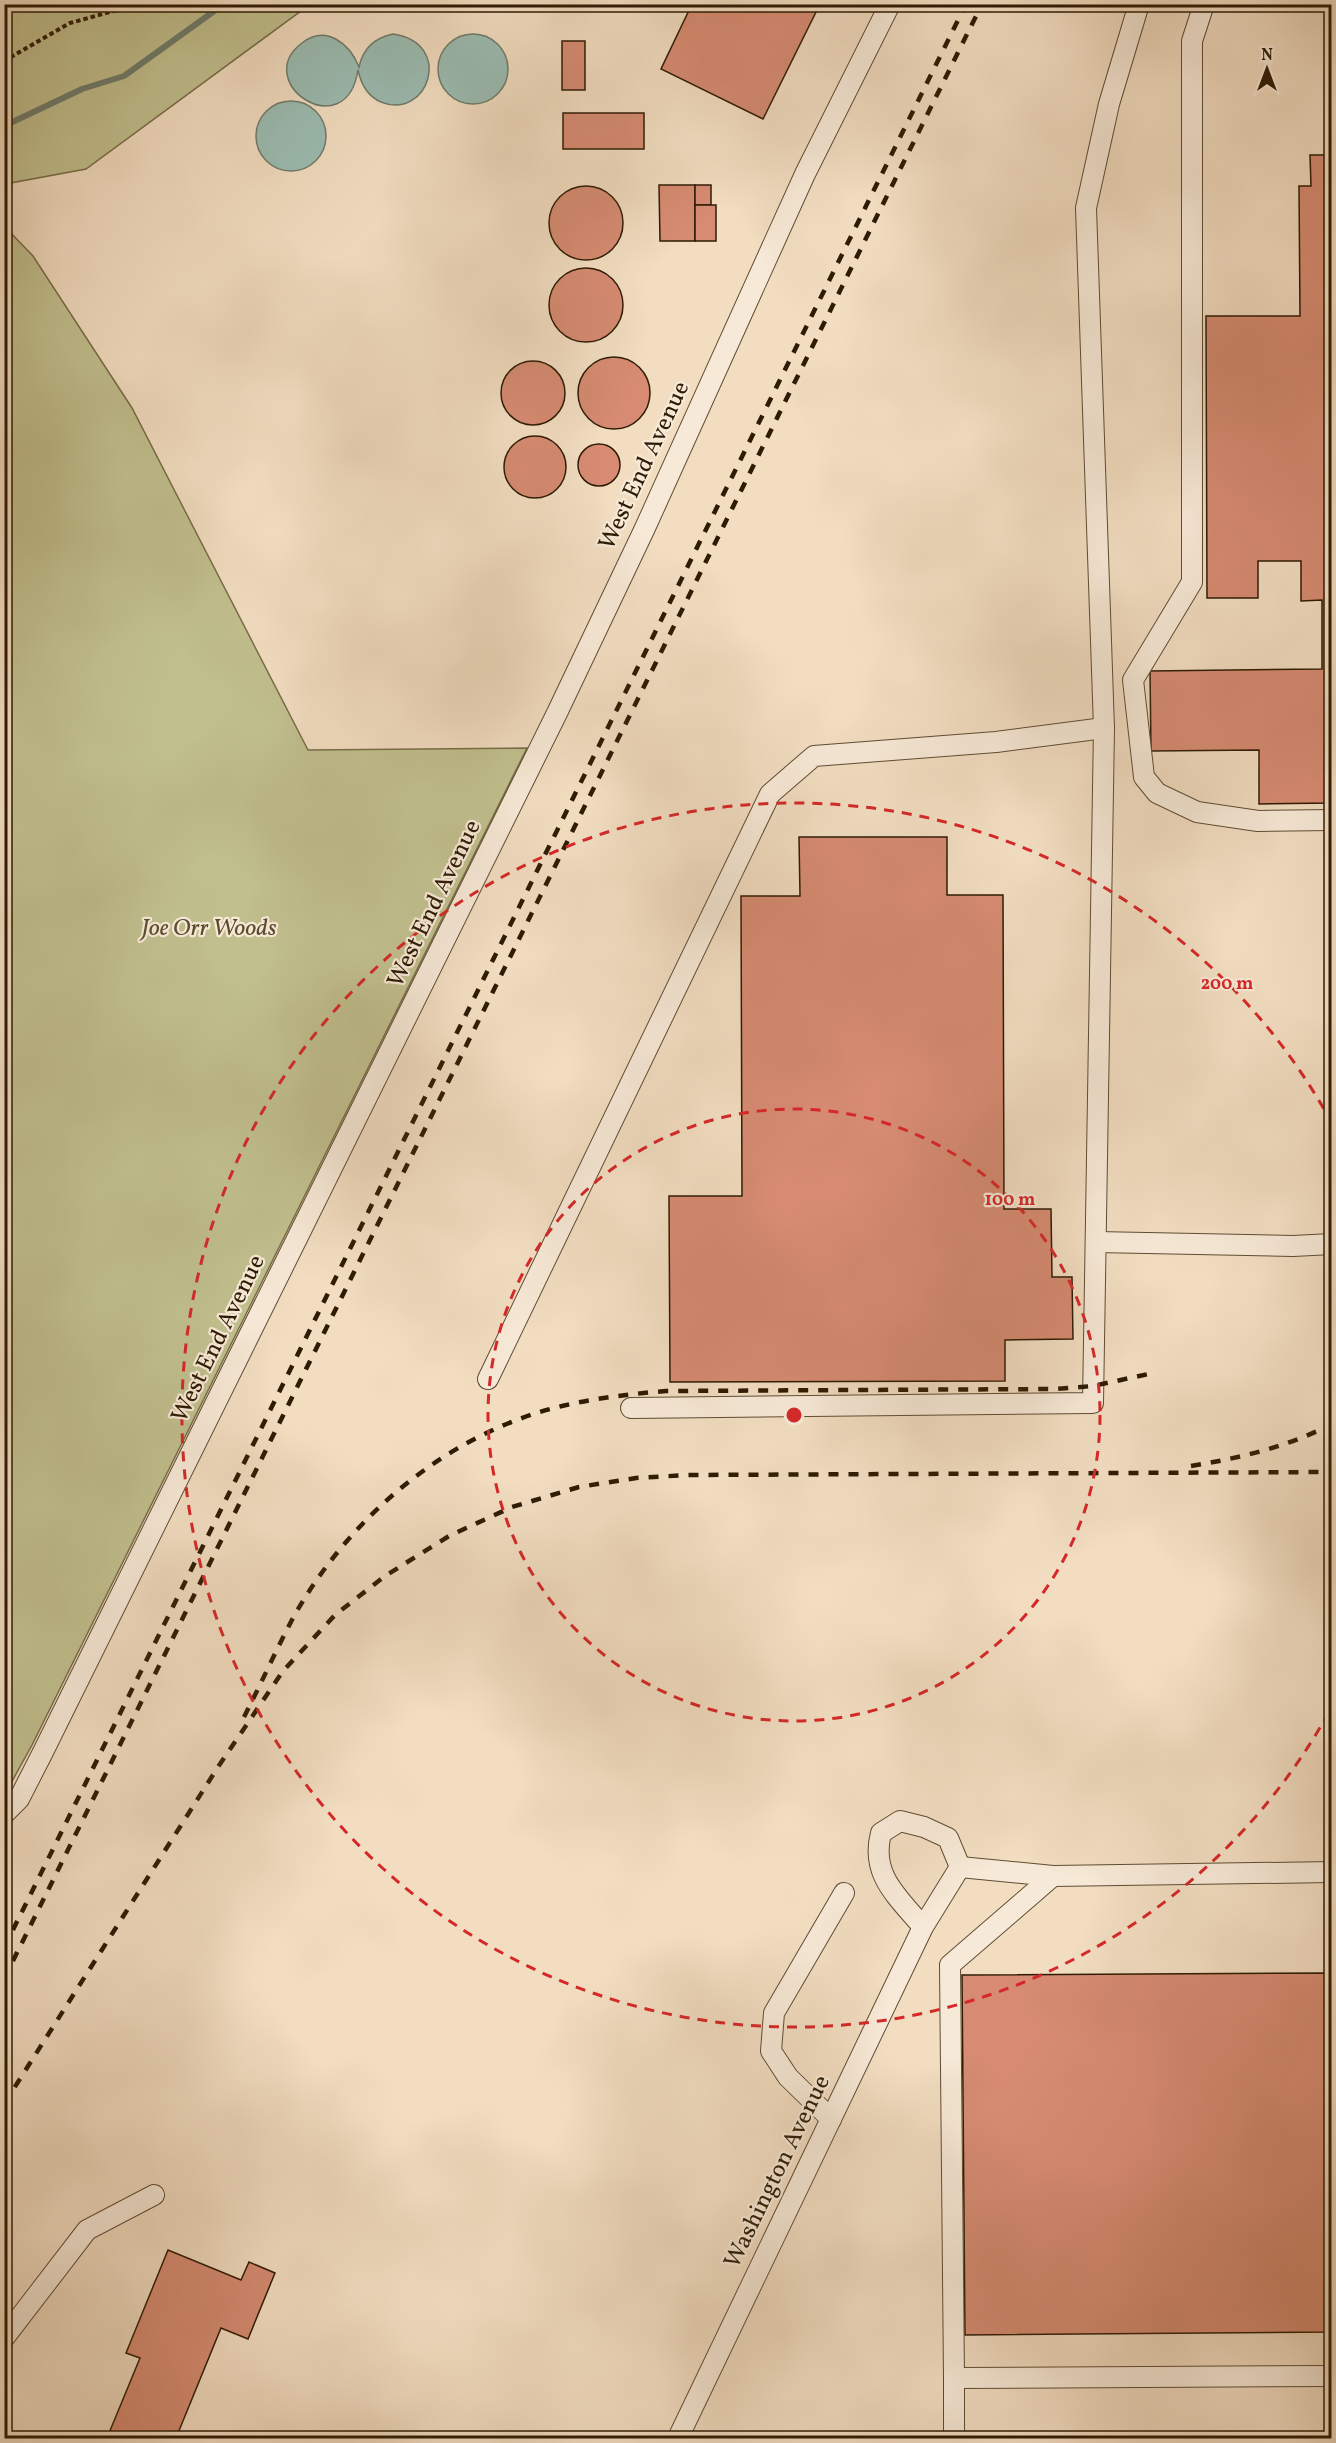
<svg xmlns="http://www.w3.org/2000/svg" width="1336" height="2443" viewBox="0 0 1336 2443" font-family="Vollkorn,serif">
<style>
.green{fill:#c1bf8e;stroke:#786d49;stroke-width:1.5}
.water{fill:#9bbcb2;stroke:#6f7c6c;stroke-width:1.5}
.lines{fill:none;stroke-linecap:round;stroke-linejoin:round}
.stream{stroke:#6f7c6c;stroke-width:6}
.building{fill:#d68b72;stroke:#2e1b04;stroke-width:1.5}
.minor-casing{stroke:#5f4c33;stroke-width:22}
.path{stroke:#2e1b04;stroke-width:4;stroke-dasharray:4.5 3;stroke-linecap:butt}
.minor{stroke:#f7e9d7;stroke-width:20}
.rail{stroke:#2e1b04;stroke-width:4.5;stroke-dasharray:10 10;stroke-linecap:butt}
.ring{fill:none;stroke:#d62828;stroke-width:3;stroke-dasharray:10 8}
.labels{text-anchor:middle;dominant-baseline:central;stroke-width:4.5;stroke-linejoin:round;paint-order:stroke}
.street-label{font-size:24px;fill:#2e1b04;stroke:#f7e9d7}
.park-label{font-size:24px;font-style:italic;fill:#5a4c2d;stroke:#f7e9d7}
.centre{fill:#d62828;stroke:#f7e9d7;stroke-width:3}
.ring-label{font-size:18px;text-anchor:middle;font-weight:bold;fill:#d62828;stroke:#f7e9d7;stroke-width:4.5;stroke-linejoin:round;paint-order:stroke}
</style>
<rect width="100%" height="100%" fill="#f2ddc1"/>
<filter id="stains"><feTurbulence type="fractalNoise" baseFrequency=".00333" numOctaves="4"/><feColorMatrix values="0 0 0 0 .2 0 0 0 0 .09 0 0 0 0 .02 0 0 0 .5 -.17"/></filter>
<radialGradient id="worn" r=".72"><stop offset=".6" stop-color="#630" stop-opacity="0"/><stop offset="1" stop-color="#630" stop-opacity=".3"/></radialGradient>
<g class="green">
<path d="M5 4H309V5L86 169 5 184Z"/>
<path d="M5 227 33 256 132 408 308 750 527 748 32 1745 5 1794Z"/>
</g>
<g class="water">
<circle cx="473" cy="69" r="35"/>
<path d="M393 34C455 43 428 121 381 102 367 96 361 84 358 70 346 147 250 82 302 43 326 24 350 44 359 67 363 48 374 38 393 34Z"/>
<circle cx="291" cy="136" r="35"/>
</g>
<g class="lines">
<path class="stream" d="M4 126 82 89 124 76 224 4"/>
</g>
<g class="building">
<path d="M692 4H820L763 119 661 69Z"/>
<rect x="562" y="41" width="23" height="49"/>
<rect x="563" y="113" width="81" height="36"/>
<path d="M1310 155H1332V803L1259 804V750L1151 751 1150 671 1322 669V600L1301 601V561H1258V598H1207L1206 316H1300L1299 186H1311Z"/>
<path d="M659 185H695V241H660Z"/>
<rect x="695" y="185" width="16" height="20"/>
<circle cx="586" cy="223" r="37"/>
<rect x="695" y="205" width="21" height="36"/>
<circle cx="586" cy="305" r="37"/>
<circle cx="614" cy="393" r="36"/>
<circle cx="533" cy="393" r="32"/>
<circle cx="535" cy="467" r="31"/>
<circle cx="599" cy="465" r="21"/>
<path d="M799 837H947V895H1003L1004 1209H1051L1052 1277H1072L1073 1339 1005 1340V1381L670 1382 669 1196H742L741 896H800Z"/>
<path d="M1332 1973V2332L965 2335 962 1975Z"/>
<path d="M168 2250 241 2280 249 2262 275 2273 248 2339 221 2328 176 2438H107L140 2358 126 2353Z"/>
</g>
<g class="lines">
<g class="minor-casing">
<g id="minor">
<path d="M1204 4 1192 41V582L1133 680 1144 777 1157 793 1197 812 1258 821 1332 820"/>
<path d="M1096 1242 1293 1246 1332 1244"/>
<path d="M488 1379 770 794 814 756 996 742 1104 728"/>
<path d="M631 1408 1093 1403 1104 728 1086 208 1109 104 1139 4"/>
<path d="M4 1814 19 1799 42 1754 557 713 645 528 805 174 890 4"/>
<path d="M960 1867 1053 1876 1332 1872"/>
<path d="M1053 1876 950 1965 954 2378 1332 2376"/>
<path d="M831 2119 788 2077 771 2051 774 2013 844 1893"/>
<path d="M4 2338 87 2230 154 2195"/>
<path d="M954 2378V2438"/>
<path d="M678 2438 923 1927 960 1867 948 1838 924 1827 900 1821 881 1833C870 1875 898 1897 923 1927"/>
</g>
</g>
<path class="path" d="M4 61 70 23 139 4"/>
<use href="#minor" class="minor"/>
<g class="rail">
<path d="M1191 1466C1240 1458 1287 1447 1332 1424"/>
<path d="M244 1717C261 1684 276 1650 293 1618 349 1517 448 1433 562 1406 596 1398 630 1394 666 1391L1054 1389 1093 1386 1153 1373"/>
<path d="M4 1948 966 4"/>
<path d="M4 1979 982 4"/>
<path d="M4 2104 218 1767 283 1671 335 1615 385 1576 449 1536 512 1507 579 1487 636 1478 688 1475 1332 1472"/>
</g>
</g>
<g class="ring">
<circle cx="794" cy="1415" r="306"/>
<path d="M1329 1712A612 612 0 1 1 1329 1118"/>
</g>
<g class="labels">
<g class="street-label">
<text transform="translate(645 466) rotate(-65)">West End Avenue</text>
<text transform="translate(435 904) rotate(-64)">West End Avenue</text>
<text transform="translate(219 1339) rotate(-64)">West End Avenue</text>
<text transform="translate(778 2172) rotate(-64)">Washington Avenue</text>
</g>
<g class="park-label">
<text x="209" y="929">Joe Orr Woods</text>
</g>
</g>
<circle cx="794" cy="1415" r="9" class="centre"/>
<g class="ring-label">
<text x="1227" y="989">200 m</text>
<text x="1010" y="1205">100 m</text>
</g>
<rect width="1336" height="2443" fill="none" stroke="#f2ddc1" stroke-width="24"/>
<rect x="6" y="6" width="1324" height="2431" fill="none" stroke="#2e1b04" stroke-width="3"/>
<rect x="12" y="12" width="1312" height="2419" fill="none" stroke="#2e1b04" stroke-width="1.5"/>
<g transform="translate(1267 69)" stroke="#f7e9d7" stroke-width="4.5" paint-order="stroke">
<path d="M0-4.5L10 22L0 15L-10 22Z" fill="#2e1b04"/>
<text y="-9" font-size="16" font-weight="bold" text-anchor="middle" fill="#2e1b04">N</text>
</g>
<rect width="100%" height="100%" filter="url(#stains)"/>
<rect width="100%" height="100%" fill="url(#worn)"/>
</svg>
